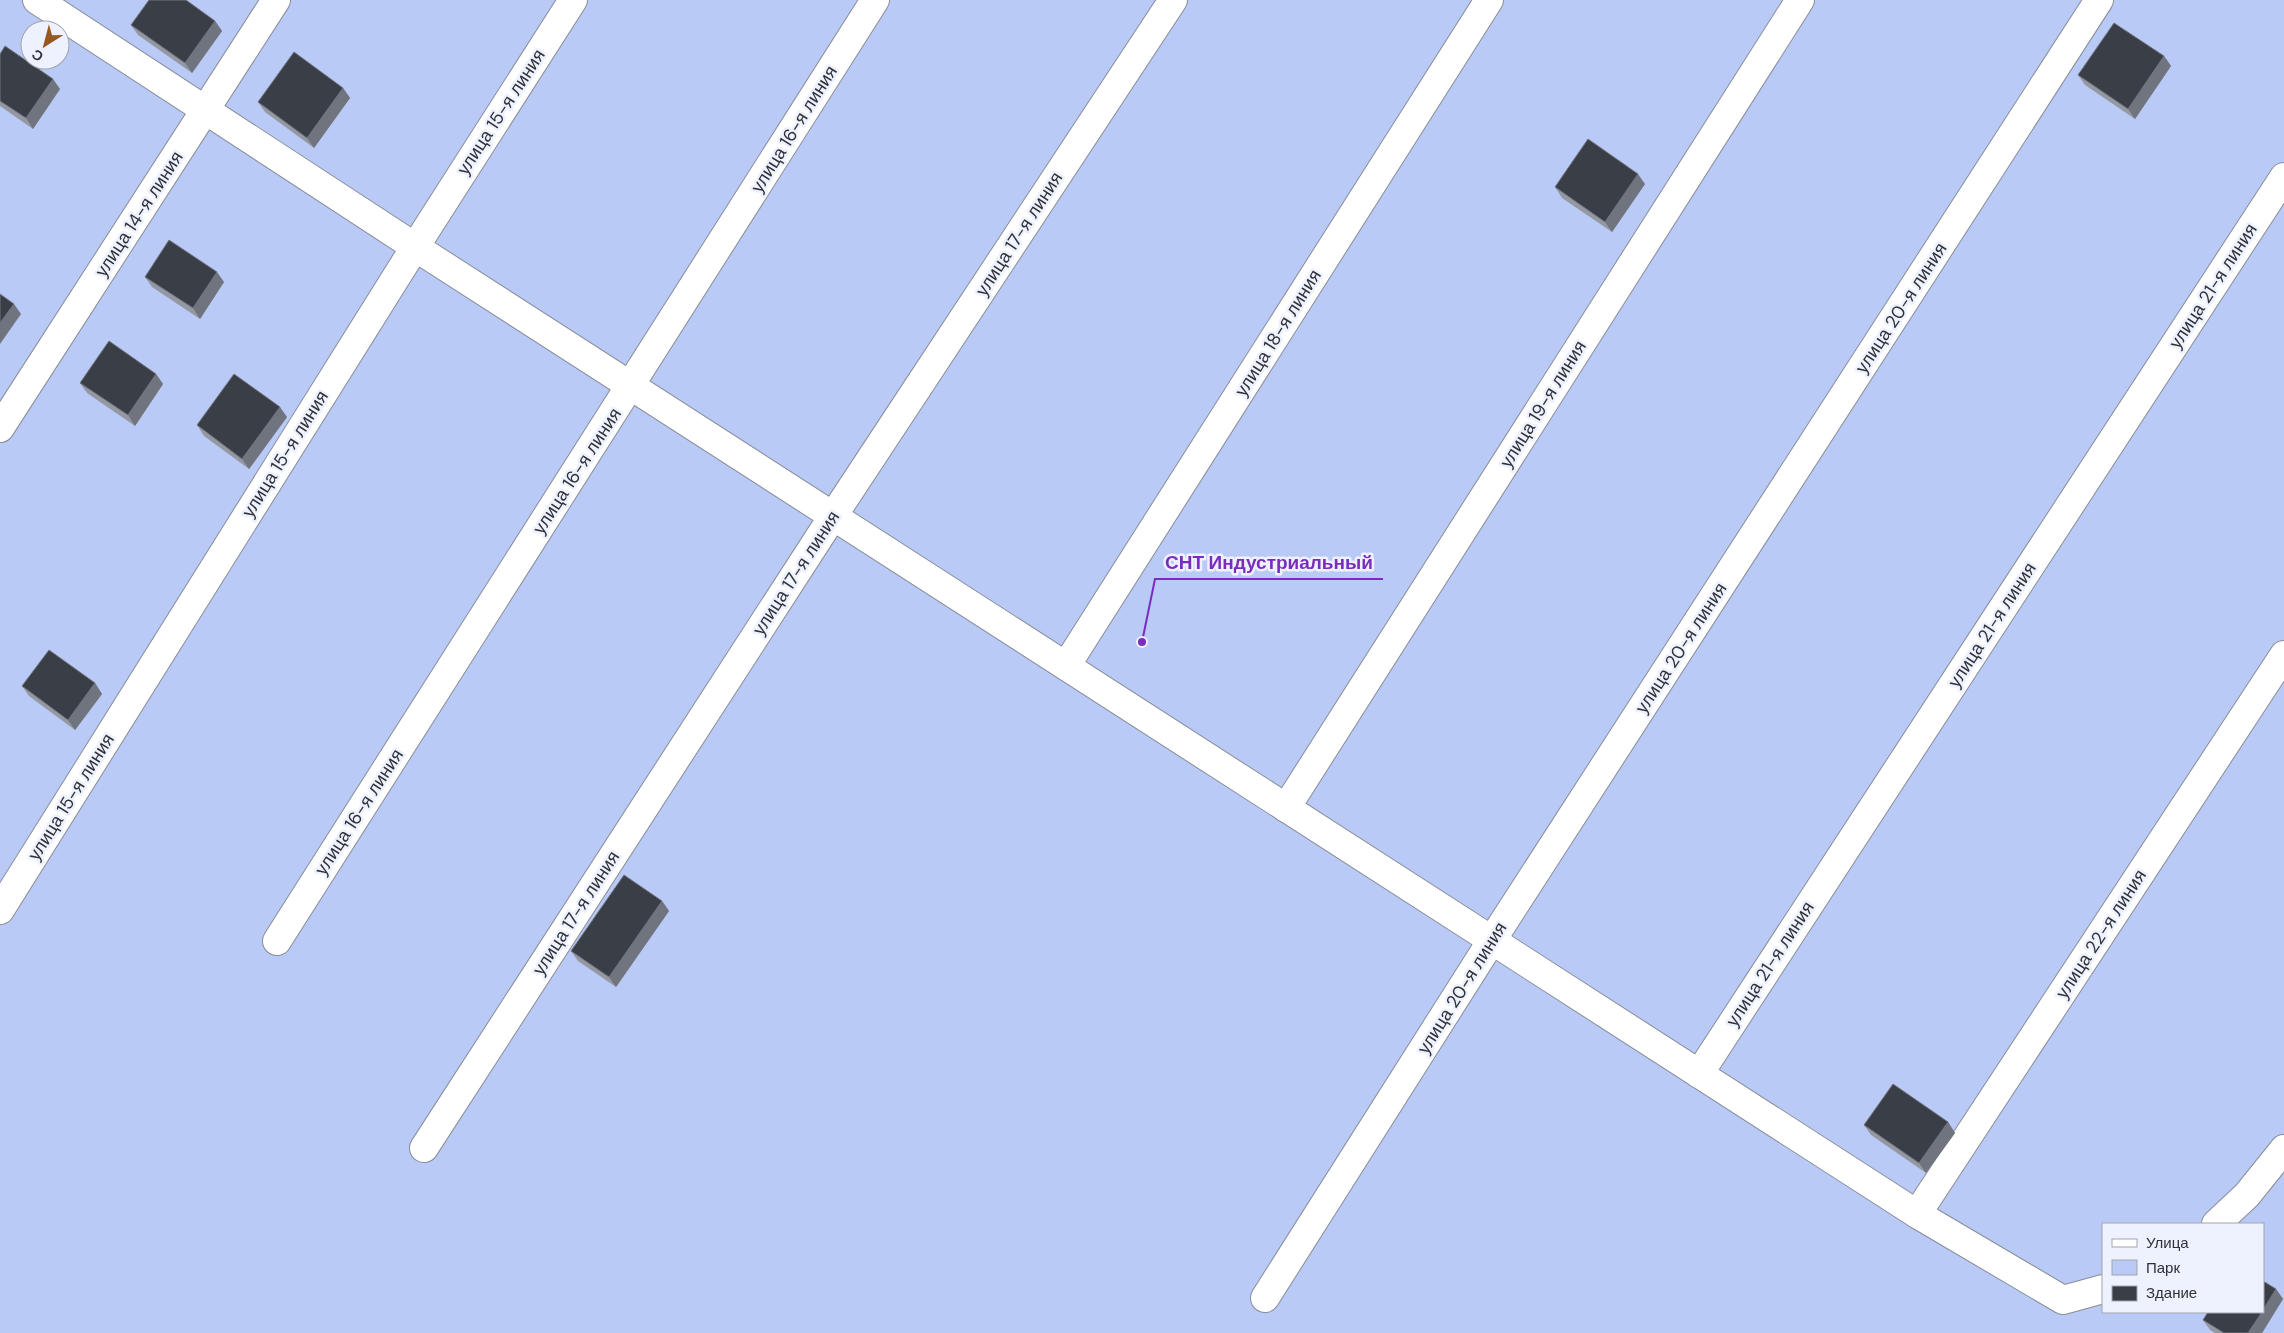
<svg xmlns="http://www.w3.org/2000/svg" width="2284" height="1333" viewBox="0 0 2284 1333" font-family="'DM Sans',sans-serif">
<style>
.green{fill:#b8caf5;fill-rule:evenodd}
.lines{fill:none;stroke-linecap:round;stroke-linejoin:round}
.street-casing{stroke:#888d98;stroke-width:30}
.street{stroke:#fff;stroke-width:28}
.wall{fill:#9498a2}
.shaded-wall{fill:#70747e}
.building{fill:#3a3e47;stroke:#70747e}
.labels{text-anchor:middle;dominant-baseline:central;stroke-width:5;stroke-linejoin:round;paint-order:stroke}
.street-label{font-size:18px;fill:#2f3135;stroke:#edf2fe}
.leader{fill:none;stroke:#7b2cbf;stroke-width:2}
.callout-dot{fill:#7b2cbf;stroke:#edf2fe;stroke-width:2}
.callout-label{font-size:19px;text-anchor:middle;font-weight:bold;fill:#7b2cbf;stroke:#edf2fe;stroke-width:5;stroke-linejoin:round;paint-order:stroke}
</style>
<rect width="100%" height="100%" fill="#edf2fe"/>
<path class="green" d="M0 0H2284V1333H0ZM30 30H60V60H30ZM2103 1224H2263V1312H2103Z"/>
<g class="lines">
<g class="street-casing">
<g id="street">
<path d="M37 0 415 247 1917 1214 2063 1300 2103 1289"/>
<path d="M0 428 276 0"/>
<path d="M1066 666 1489 0"/>
<path d="M1286 808 1800 0"/>
<path d="M0 910 415 247 573 0"/>
<path d="M277 941 875 0"/>
<path d="M1699 1074 2284 177"/>
<path d="M424 1148 833 516 1173 0"/>
<path d="M1917 1214 2284 655"/>
<path d="M2216 1224 2247 1195 2284 1149"/>
<path d="M1265 1298 1492 940 2099 0"/>
</g>
</g>
<use href="#street" class="street"/>
</g>
<g class="wall">
<path d="M215 21 222 31 192 73 138 35 131 25Z"/>
<path d="M0 54 60 89 33 129 0 106Z"/>
<path d="M2164 56 2171 66 2135 119 2085 85 2078 75Z"/>
<path d="M343 88 350 98 314 148 265 112 258 102Z"/>
<path d="M1645 184 1612 232 1562 198 1555 187Z"/>
<path d="M145 277 224 282 200 319 152 287Z"/>
<path d="M156 374 163 384 135 426 87 393 80 383Z"/>
<path d="M287 417 249 469 204 436 197 425Z"/>
<path d="M95 683 102 694 75 730 29 696 22 686Z"/>
<path d="M662 901 669 911 616 987 578 961 571 951Z"/>
<path d="M1948 1122 1955 1133 1926 1173 1871 1135 1864 1125Z"/>
<path d="M2276 1289 2283 1299 2262 1333H2215L2210 1330 2203 1320Z"/>
</g>
<g class="shaded-wall">
<path d="M215 21 222 31 192 73 185 63Z"/>
<path d="M2164 56 2171 66 2135 119 2128 109Z"/>
<path d="M53 79 60 89 33 129 26 118Z"/>
<path d="M343 88 350 98 314 148 307 138Z"/>
<path d="M1638 174 1645 184 1612 232 1605 222Z"/>
<path d="M217 272 224 282 200 319 193 308Z"/>
<path d="M14 304 21 314 0 344V323Z"/>
<path d="M156 374 163 384 135 426 128 415Z"/>
<path d="M280 407 287 417 249 469 242 459Z"/>
<path d="M95 683 102 694 75 730 68 720Z"/>
<path d="M662 901 669 911 616 987 609 977Z"/>
<path d="M1948 1122 1955 1133 1926 1173 1919 1163Z"/>
<path d="M2276 1289 2283 1299 2262 1333H2248L2262 1312H2263V1310Z"/>
</g>
<g class="building">
<path d="M149 0H186L215 21 185 63 131 25Z"/>
<path d="M2114 23 2164 56 2128 109 2078 75Z"/>
<path d="M5 46 53 79 26 118 0 101V54Z"/>
<path d="M294 52 343 88 307 138 258 102Z"/>
<path d="M1588 139 1638 174 1605 222 1555 187Z"/>
<path d="M169 240 217 272 193 308 145 277Z"/>
<path d="M0 294 14 304 0 323Z"/>
<path d="M109 341 156 374 128 415 80 383Z"/>
<path d="M234 374 280 407 242 459 197 425Z"/>
<path d="M49 650 95 683 68 720 22 686Z"/>
<path d="M624 875 662 901 609 977 571 951Z"/>
<path d="M1893 1084 1948 1122 1919 1163 1864 1125Z"/>
<path d="M2263 1281 2276 1289 2263 1310Z"/>
<path d="M2208 1312H2262L2248 1333H2224L2203 1320Z"/>
</g>
<g class="labels">
<g class="street-label">
<text transform="translate(501 112) rotate(-57)">улица 15-я линия</text>
<text transform="translate(794 129) rotate(-58)">улица 16-я линия</text>
<text transform="translate(139 214) rotate(-57)">улица 14-я линия</text>
<text transform="translate(1019 234) rotate(-57)">улица 17-я линия</text>
<text transform="translate(2213 286) rotate(-57)">улица 21-я линия</text>
<text transform="translate(1901 308) rotate(-57)">улица 20-я линия</text>
<text transform="translate(1278 333) rotate(-58)">улица 18-я линия</text>
<text transform="translate(1543 404) rotate(-58)">улица 19-я линия</text>
<text transform="translate(285 454) rotate(-58)">улица 15-я линия</text>
<text transform="translate(577 471) rotate(-57)">улица 16-я линия</text>
<text transform="translate(796 573) rotate(-57)">улица 17-я линия</text>
<text transform="translate(1992 625) rotate(-57)">улица 21-я линия</text>
<text transform="translate(1681 648) rotate(-57)">улица 20-я линия</text>
<text transform="translate(71 797) rotate(-58)">улица 15-я линия</text>
<text transform="translate(359 812) rotate(-57)">улица 16-я линия</text>
<text transform="translate(576 913) rotate(-57)">улица 17-я линия</text>
<text transform="translate(2101 934) rotate(-57)">улица 22-я линия</text>
<text transform="translate(1770 964) rotate(-57)">улица 21-я линия</text>
<text transform="translate(1462 988) rotate(-58)">улица 20-я линия</text>
</g>
</g>
<path class="leader" d="M1142 642L1155 579H1383"/>
<circle class="callout-dot" cx="1142" cy="642" r="5"/>
<g class="callout-label">
<text x="1269" y="569">СНТ Индустриальный</text>
</g>
<rect x="2102" y="1223" width="162" height="90" fill="#edf2fe" stroke="#a1a5ae"/>
<rect x="2112" y="1239" width="25" height="8" fill="#ffffff" stroke="#a1a5ae"/>
<text x="2146" y="1248" font-size="15" fill="#2f3135">Улица</text>
<rect x="2112" y="1260" width="25" height="15" fill="#b8caf5" stroke="#a1a5ae"/>
<text x="2146" y="1273" font-size="15" fill="#2f3135">Парк</text>
<rect x="2112" y="1286" width="25" height="15" fill="#3a3e47" stroke="#a1a5ae"/>
<text x="2146" y="1298" font-size="15" fill="#2f3135">Здание</text>
<g transform="translate(45 45) rotate(216)"><circle r="24" fill="#edf2fe" stroke="#a1a5ae"/>
<path d="M0-4L9 19L0 12L-9 19Z" fill="#985822"/>
<text y="-8" font-size="14" font-weight="bold" text-anchor="middle" fill="#2f3135">С</text>
</g>
</svg>
